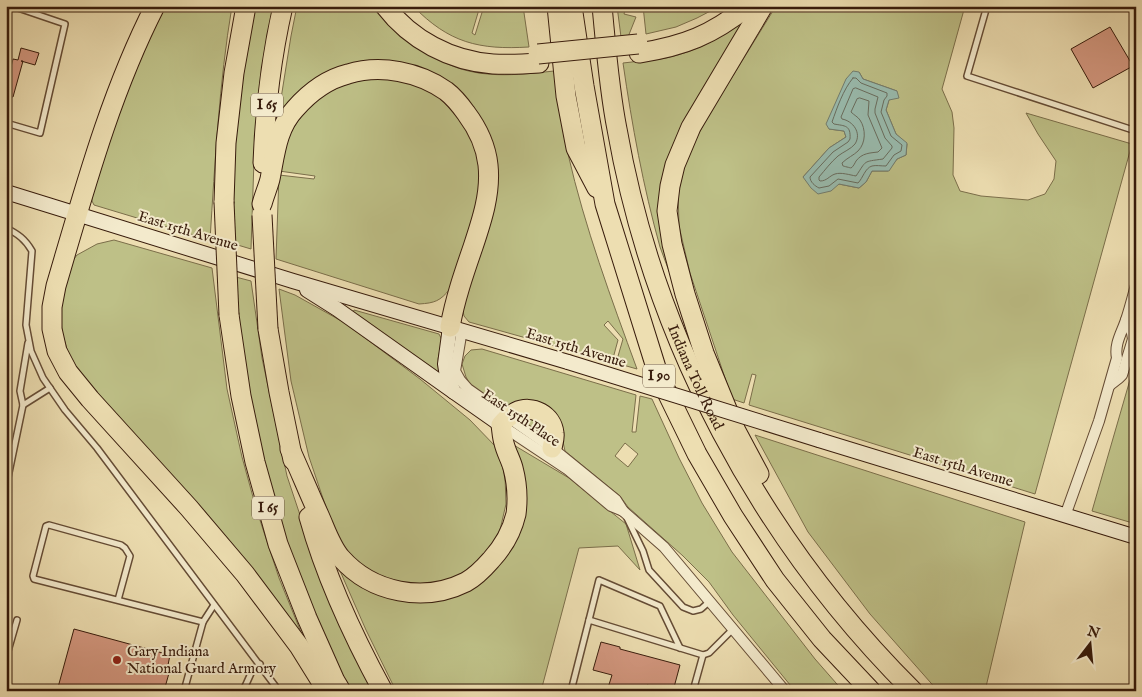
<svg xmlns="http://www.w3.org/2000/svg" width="1142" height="697" viewBox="0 0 1142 697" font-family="'IM FELL English',serif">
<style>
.green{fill:#bec087;stroke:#7b6e4a;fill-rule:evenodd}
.water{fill:#99bcaf;stroke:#727c6e}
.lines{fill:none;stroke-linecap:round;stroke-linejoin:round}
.shore{stroke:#686c5e;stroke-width:1}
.building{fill:#d49880;stroke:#381c0c}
.lane-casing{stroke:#654c35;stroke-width:8}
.street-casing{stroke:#654c35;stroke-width:12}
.secondary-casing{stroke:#381c0c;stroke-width:16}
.highway-casing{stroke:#381c0c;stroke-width:21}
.lane{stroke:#f3eacc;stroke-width:5}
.street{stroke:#f3eacc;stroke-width:10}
.secondary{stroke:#f3eacc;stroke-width:14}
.highway{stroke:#eddeb1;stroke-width:19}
.secondary-bridge-casing{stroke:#381c0c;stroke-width:16;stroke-linecap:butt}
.highway-bridge-casing{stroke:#381c0c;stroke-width:21;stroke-linecap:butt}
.secondary-bridge{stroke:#f3eacc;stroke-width:14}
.highway-bridge{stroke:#eddeb1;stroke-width:19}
.poi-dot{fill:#8f2418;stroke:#f3eacc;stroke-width:2}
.labels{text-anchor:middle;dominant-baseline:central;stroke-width:4;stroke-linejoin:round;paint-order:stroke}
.shield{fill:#f3eacc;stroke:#705a46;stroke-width:1}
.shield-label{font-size:14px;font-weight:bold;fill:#381c0c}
.street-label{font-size:15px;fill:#381c0c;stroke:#f3eacc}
.poi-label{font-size:15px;fill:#381c0c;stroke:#f3eacc;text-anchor:start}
</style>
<rect width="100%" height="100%" fill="#eddeb1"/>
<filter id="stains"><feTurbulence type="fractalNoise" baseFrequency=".004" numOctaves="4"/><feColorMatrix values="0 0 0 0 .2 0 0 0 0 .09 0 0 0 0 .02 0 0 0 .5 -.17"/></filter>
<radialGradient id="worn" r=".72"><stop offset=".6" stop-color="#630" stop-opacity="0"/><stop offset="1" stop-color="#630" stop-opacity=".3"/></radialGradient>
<g class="green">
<path d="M164 6H232C219 84 215 162 210 240L94 205 92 201 91 192 121 100Z"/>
<path d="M254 6H276L254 160 251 249 231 243 235 133 241 83Z"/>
<path d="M297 6H374C383 22 398 33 413 42 423 48 432 55 442 61 477 80 517 75 554 71 559 98 561 127 568 154 585 228 611 298 637 369L616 363 623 339 608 321 604 325 618 340 612 362 469 322 464 316 462 306 492 211 469 105 378 63 283 113 279 111 291 36Z"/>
<path d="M413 6H480L472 33 475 35 484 6H523L529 47C479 50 449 43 413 6Z"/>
<path d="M617 6H626L624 14 636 17 628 37H621Z"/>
<path d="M643 6H681L683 11 686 9 685 6H720L697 18 676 27 646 34Z"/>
<path d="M776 6H965L942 89 952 112 954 128 953 175 960 191 981 196 1028 200 1045 194 1054 179 1056 161 1038 134 1026 113 1132 144 1035 494 749 405 756 375 752 374 744 403 732 399 690 273 679 226 678 189 688 154 708 116ZM859 72 863 79 897 91 889 100 886 110 896 134 907 144 906 155 897 159 888 171H872L866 182 859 188 803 177 829 148 846 137 844 131 829 129Z"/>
<path d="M749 16 675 147 676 290C671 276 665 261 660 247 643 186 632 125 623 63 637 61 652 61 666 58 697 51 725 37 749 16Z"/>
<path d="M367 79H393L415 83 438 96 454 113 470 135 478 158 482 179 478 201 450 289C440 301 435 303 419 304L276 259 279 175 314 179 315 176 279 171 288 136 304 112 324 94 346 84Z"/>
<path d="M114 240 212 268 227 389 242 457 256 508 279 578 307 647 83 380 71 363 62 332 60 305 70 264 77 255 97 244Z"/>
<path d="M232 276 251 281 262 358 287 476 319 572 374 691H351L336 666 279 525 253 415Z"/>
<path d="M279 289 295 295 345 323 420 379 470 420 497 448 505 476 506 504 500 530 490 549 475 564 457 576 438 583 415 586 379 576 361 564 342 547 332 525 309 457 291 381Z"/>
<path d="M354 310 439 334 442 340 438 359 440 371 437 374 352 314Z"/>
<path d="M482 349 636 395 632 432H636L640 396 652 399 679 458 702 503 732 552 815 659 843 691H795L733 615 709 582 683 556 628 507 620 496 565 451 560 428 506 410 471 386 466 377 462 364 465 356 471 350ZM625 443 638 454 628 467 615 456Z"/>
<path d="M1136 359V524L1092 511Z"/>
<path d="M518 418 540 419 548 440Z"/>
<path d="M755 435 1025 522 985 691H938L870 614 808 532Z"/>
<path d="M512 444 569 478 626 524 640 570 618 546 579 548 541 691H396L366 630 337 564 362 585 472 589 492 573 509 552 519 529Z"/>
</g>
<path class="water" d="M853 71 859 72 863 79 897 91 899 98 889 100 886 110 896 134 907 143 906 155 897 159 889 171H872L866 182 859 188 839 184 831 191 818 194 811 188 803 177 829 148 846 137 844 131 829 129 826 124 846 79Z"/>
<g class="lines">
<g class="shore">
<path d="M853 78H856L861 83 887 93V96L884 100 881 112 891 136 902 145 901 151 894 155 886 166C881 166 876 165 872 166 865 168 863 178 858 183L838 179 829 186 819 188C815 186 810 182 810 177L833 152 848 142 850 139C851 125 845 126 834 124L832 122C837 108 843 90 853 78Z"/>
<path d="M856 88 878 97 875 109V113L885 138 892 146V148L883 159C862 162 867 160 856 176 850 175 841 172 835 174 829 176 827 181 820 181L819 180V177C825 170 831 162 838 156 843 152 851 149 855 144 862 133 853 121 842 119L841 117 853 89Z"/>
<path d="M860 98 869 101 868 115 882 148 878 152C870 153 862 153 856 161 855 163 853 167 851 168 851 168 843 166 843 166L842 163C847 158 854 155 858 151 866 143 866 129 860 120 858 117 854 115 851 112L857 99Z"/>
</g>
</g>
<g class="building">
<path d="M1110 27 1133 66 1093 88 1071 49Z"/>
<path d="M21 48 39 53 35 65 21 61H23L13 97 6 96V65L11 67 13 59 18 60Z"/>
<path d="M74 629 170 655 168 665 171 666 164 691H57Z"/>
<path d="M601 642 620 647V649L680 665 673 691H668L647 685 645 691H607L612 675 593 670Z"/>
</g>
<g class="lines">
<g class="lane-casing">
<g id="lane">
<path d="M987 6 967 76 1136 131"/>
<path d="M6 123 40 133 65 24 12 6"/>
<path d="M6 228C18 234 25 239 32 251L26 325 31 351 43 378 65 410 97 448 279 691"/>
<path d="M23 405 50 388"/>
<path d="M6 487 23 405 20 391 28 343"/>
<path d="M627 518 643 551 649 570 683 607 693 611 701 609 710 601"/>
<path d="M118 600 130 556 125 548 121 545 49 525 46 526 33 576 34 579 203 622 214 605"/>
<path d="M589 620 599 580 660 606 680 648"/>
<path d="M6 658 17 620"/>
<path d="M184 691 203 622"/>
<path d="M243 691 252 671 260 664"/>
<path d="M571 691 589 620 703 655 709 653 733 629"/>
<path d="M693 691 703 655"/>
</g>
</g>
<g class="street-casing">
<g id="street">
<path d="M462 330 455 371 460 380 468 389 552 448 616 500 623 511 664 547 785 691"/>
<path d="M1110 385 1119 378 1122 375 1133 339 1132 333 1126 320"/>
<path d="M501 425 567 469 611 506 623 511"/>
<path d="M1065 516 1099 421 1117 358C1114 344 1122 332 1126 320 1130 308 1133 296 1136 285"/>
</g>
</g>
<g class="secondary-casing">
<g id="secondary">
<path d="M6 192 293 281 568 362"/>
<path d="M307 290 337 309 454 392"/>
<path d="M450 327 445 364 447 377 454 392 501 425"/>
<path d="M819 440 1136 537"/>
</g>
</g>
<g class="highway-casing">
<g id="highway">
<path d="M155 6C110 94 84 191 56 286L52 307V329L57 351 68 372 90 399 189 508 245 574 299 646 327 691"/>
<path d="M385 6C411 40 451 61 493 64 509 65 524 64 539 63"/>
<path d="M557 6 566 96 576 148 597 188"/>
<path d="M572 6 584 86 605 204 658 374 697 454 733 516 775 580 822 639 871 691"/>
<path id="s1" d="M602 6C606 47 609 89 617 129 654 340 761 540 913 691"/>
<path d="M639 53C684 46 712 35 748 6"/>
<path d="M263 163C265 111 271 58 283 6"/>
<path d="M224 202 226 143 234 73 246 6"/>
<path d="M262 204C264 196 268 187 270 179 275 154 277 128 295 109 309 93 328 79 348 74 381 64 419 72 446 91 454 97 461 106 466 113 478 129 486 146 488 165 491 193 482 220 473 247 464 273 455 299 450 327"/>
<path d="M229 315 241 396 255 462 278 544 307 618 335 681 341 691"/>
<path d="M268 329 279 392 293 460"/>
<path d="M290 449C300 471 309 493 319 515 325 528 331 547 341 558 372 593 424 603 466 582 475 577 484 568 491 560 503 547 512 531 516 514 518 499 517 483 513 468 511 460 506 452 504 443 502 437 502 431 501 425 505 420 510 415 516 412 532 404 552 415 554 433 555 438 553 443 552 448"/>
<path d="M759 474 736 431 704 353 685 294 672 244 667 211 670 186 675 165 691 127 763 6"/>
<path d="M309 517C326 578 353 636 383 691"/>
</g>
</g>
<use href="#lane" class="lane"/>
<use href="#street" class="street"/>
<use href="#secondary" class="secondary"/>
<use href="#highway" class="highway"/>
<g class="secondary-bridge-casing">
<path id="secondary-bridge" d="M568 362 819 440"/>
</g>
<g class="highway-bridge-casing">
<g id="highway-bridge">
<path d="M538 54 638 44"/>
<path d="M224 202 229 315"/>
<path d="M262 215 268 329"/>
</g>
</g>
<use href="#secondary-bridge" class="secondary-bridge"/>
<use href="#highway-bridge" class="highway-bridge"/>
</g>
<circle class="poi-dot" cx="117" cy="660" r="5"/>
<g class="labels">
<g class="shield">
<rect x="251" y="93.5" width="32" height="23" rx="4"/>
<rect x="643" y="364.5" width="32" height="23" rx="4"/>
<rect x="252" y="496.5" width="32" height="23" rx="4"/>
</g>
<g class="shield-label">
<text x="267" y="105">I 65</text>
<text x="659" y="376">I 90</text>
<text x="268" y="508">I 65</text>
</g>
<g class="street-label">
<text transform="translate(188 231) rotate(17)">East 15th Avenue</text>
<text transform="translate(576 348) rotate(17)">East 15th Avenue</text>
<text stroke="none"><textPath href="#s1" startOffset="385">Indiana Toll Road</textPath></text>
<text transform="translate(521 418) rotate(34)">East 15th Place</text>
<text transform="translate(963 467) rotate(17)">East 15th Avenue</text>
</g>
<g class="poi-label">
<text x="127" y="651">Gary Indiana<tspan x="127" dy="17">National Guard Armory</tspan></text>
</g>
</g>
<rect width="1142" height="697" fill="none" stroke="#eddeb1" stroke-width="25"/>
<rect x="8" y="8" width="1127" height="682" fill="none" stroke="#381c0c" stroke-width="2.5"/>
<rect x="12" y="12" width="1117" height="672" fill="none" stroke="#381c0c"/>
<g transform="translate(1090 644) rotate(16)" stroke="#f3eacc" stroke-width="4" paint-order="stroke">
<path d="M0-4L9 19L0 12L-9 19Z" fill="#381c0c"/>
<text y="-8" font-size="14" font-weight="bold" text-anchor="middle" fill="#381c0c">N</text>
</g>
<rect width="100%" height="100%" filter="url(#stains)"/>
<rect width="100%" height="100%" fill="url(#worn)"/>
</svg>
